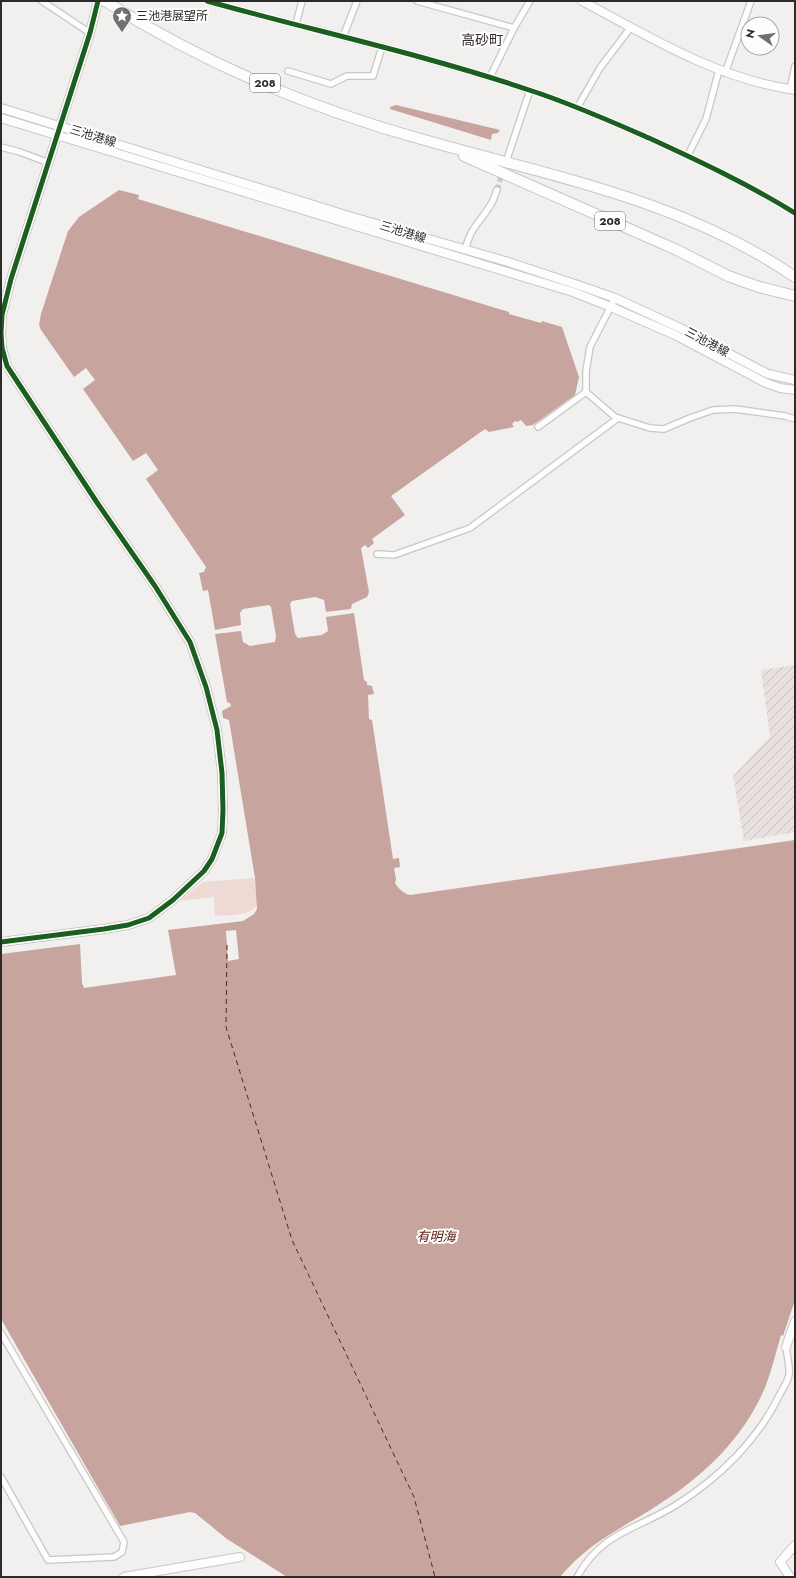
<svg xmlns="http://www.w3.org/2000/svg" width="796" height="1578" viewBox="0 0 796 1578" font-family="Jost,'Noto Sans JP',sans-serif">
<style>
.industrial{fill:url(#industrial-furrows)}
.park{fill:#eed9d5}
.water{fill:#c7a49e}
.pier{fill:#f2f0ef}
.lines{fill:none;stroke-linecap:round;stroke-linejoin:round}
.ferry{stroke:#5f211b;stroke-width:1;stroke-dasharray:5 4;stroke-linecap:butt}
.street-tunnel{stroke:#cac9c8;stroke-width:5.5;stroke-dasharray:5.5 3;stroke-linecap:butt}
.street-casing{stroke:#c8c7c6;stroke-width:8}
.secondary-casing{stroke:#c8c7c6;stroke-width:10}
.highway-casing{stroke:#c8c7c6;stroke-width:12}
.street{stroke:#fdfdfd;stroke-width:5.5}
.secondary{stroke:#fdfdfd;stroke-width:8}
.highway{stroke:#fdfdfd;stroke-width:10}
.cycleway-casing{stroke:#fefdfc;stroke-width:8}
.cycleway{stroke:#1b5e20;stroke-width:5}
.labels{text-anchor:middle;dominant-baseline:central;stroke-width:4;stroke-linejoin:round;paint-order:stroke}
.shield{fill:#fefdfc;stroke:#6b6a69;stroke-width:1}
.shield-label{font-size:11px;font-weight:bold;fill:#2c2b2a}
.poi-label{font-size:12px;fill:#2c2b2a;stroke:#fefdfc;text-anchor:start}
.street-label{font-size:12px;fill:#2c2b2a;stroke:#fefdfc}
.water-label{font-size:13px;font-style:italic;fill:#5f211b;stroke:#fefdfc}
.quarter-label{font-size:14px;fill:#353131;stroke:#fefdfc}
</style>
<defs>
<pattern id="industrial-furrows" width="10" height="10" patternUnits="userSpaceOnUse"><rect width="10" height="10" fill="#e8e0de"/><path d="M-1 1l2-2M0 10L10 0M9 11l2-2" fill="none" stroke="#c7c0bf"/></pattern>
</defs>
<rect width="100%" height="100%" fill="#f2f0ef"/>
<path class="industrial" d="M795 665V832L744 841 733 776 770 736 761 670Z"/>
<path class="park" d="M254 878C255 885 258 896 257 903 255 917 226 915 215 916L214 897 180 901 203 882Z"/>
<g class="water">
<path d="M396 105 500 130 498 133 492 134 491 140 390 109V107Z"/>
<path d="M119 190 139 195 138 199 509 312V314L541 323 542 321 562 327 579 377 575 395 533 425 526 426 521 420 517 422 515 421 512 424 514 427 489 432 485 429 391 496 405 515 372 539 374 543 368 548 365 545 361 548 369 592 367 597 352 604 351 609 326 612 324 600 315 597 292 601 290 604 295 634 298 638 322 635 328 631 326 617 354 613 364 680 367 682V685L372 686 374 694 368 695 369 719 372 720 393 859 399 858 400 867 394 868 396 879 395 883C399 889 403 893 410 895L795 840V1300L783 1336 781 1335C776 1352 772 1369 766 1385 745 1437 704 1476 658 1505 621 1529 589 1542 560 1577H287L227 1539 195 1513 190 1512 120 1526 1 1319V954L80 944 82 983 84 988 176 975 168 930 243 921 254 914 257 909 255 878 229 720 223 718 222 711 231 706 230 703 227 702 215 634 241 631 243 642 250 646 275 642 276 636 271 607 269 605 243 609 240 613 241 625 215 630 208 590 203 591 199 573 204 572 206 567 146 479 158 470 146 453 133 461 83 389 95 380 86 368 74 377 41 330 39 325 41 314 68 231 79 217Z"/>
</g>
<path class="pier" d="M236 930 239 959 228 961 226 931Z"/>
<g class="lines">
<path class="ferry" d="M227 945 226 1027 292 1240 414 1497 435 1577"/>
<path class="street-tunnel" d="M497 190 506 160"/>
<g class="street-casing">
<g id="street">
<path d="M42 1 90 33"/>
<path d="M207 1C314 31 423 54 529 90 570 103 610 121 649 138 699 161 748 184 795 213"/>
<path d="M417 1 514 28"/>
<path d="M296 24 302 1"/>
<path d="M343 37 357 1"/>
<path d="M288 71 331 84 347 76H373L382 47"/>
<path d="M725 73 751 1"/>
<path d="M490 77 514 28 530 1"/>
<path d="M790 89 795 66"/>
<path d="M577 108 600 68 631 27"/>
<path d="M1 147 20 152 49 163"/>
<path d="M688 155 706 119 719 70"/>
<path d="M508 156 530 90"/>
<path d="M465 250C471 226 480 223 491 204 494 200 495 194 497 190"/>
<path d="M586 392 615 417 650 428 664 429 690 418 713 410 735 409 785 416 795 419"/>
<path d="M586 392V371L590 347 615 298"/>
<path d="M538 427 586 392"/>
<path d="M377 554 394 555 470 528 618 418"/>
<path d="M1 1333 124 1542 122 1552 114 1557 48 1560 1 1477"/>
<path d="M577 1577C603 1531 636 1530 676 1505 719 1478 758 1440 780 1394 783 1388 789 1380 789 1374 790 1366 787 1356 786 1347"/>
</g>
</g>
<g class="secondary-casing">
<g id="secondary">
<path d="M582 1C650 37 717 79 795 90"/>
<path d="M1 108 349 216 505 261 578 285 615 298 680 328 768 374 795 380"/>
<path d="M1 118 573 292 611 307 675 335 766 383 780 388 795 390"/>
<path d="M1 942 104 929 128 925 149 918 173 900 204 871 212 859 222 833 223 810 222 773 217 730 206 687 190 642 155 586 98 504 7 366 2 348 1 333 2 315 11 279 90 33 98 1"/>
<path d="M786 1347 795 1321"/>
<path d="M124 1577 240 1557"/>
<path d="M790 1577 780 1562 795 1545"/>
</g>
</g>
<g class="highway-casing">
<g id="highway">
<path d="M105 1C204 64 315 110 428 141 555 177 684 201 795 277"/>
<path d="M464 156 677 250 728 276 759 287 795 296"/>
</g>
</g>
<use href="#street" class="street"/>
<use href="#secondary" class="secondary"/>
<use href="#highway" class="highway"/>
<g class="cycleway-casing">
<g id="cycleway">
<path d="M207 1C314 31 423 54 529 90 570 103 610 121 649 138 699 161 748 184 795 213"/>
<path d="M1 942 104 929 128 925 149 918 173 900 204 871 212 859 222 833 223 810 222 773 217 730 206 687 190 642 155 586 98 504 7 366 2 348 1 333 2 315 11 279 90 33 98 1"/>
</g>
</g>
<use href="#cycleway" class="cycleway"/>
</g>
<defs>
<g id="sight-pin" transform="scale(1)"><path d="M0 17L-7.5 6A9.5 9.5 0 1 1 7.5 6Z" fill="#71706f" stroke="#fefdfc"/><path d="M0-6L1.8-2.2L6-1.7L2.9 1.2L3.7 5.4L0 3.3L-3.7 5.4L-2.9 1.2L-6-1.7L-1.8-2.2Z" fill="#fff"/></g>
</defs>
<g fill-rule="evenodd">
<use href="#sight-pin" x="122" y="16"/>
</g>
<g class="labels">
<g class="shield">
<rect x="250" y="74" width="30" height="18" rx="3"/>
<rect x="595" y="212" width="30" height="18" rx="3"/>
</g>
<g class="shield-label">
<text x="265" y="83">208</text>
<text x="610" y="221">208</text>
</g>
<g class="poi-label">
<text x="136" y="16">三池港展望所</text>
</g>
<g class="street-label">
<text transform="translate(93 136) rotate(17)">三池港線</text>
<text transform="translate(403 232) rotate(17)">三池港線</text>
<text transform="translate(707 342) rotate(28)">三池港線</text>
</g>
<g class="water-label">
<text x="436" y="1236">有明海</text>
</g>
<g class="quarter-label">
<text x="482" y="40">高砂町</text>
</g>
</g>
<rect width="796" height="1578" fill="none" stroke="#2c2b2a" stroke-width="4"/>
<g transform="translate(760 36) rotate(284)"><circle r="19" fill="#fefdfc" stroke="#aaa9a8"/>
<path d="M0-3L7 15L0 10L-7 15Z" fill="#71706f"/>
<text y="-6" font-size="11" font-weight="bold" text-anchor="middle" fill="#2c2b2a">N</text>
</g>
</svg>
